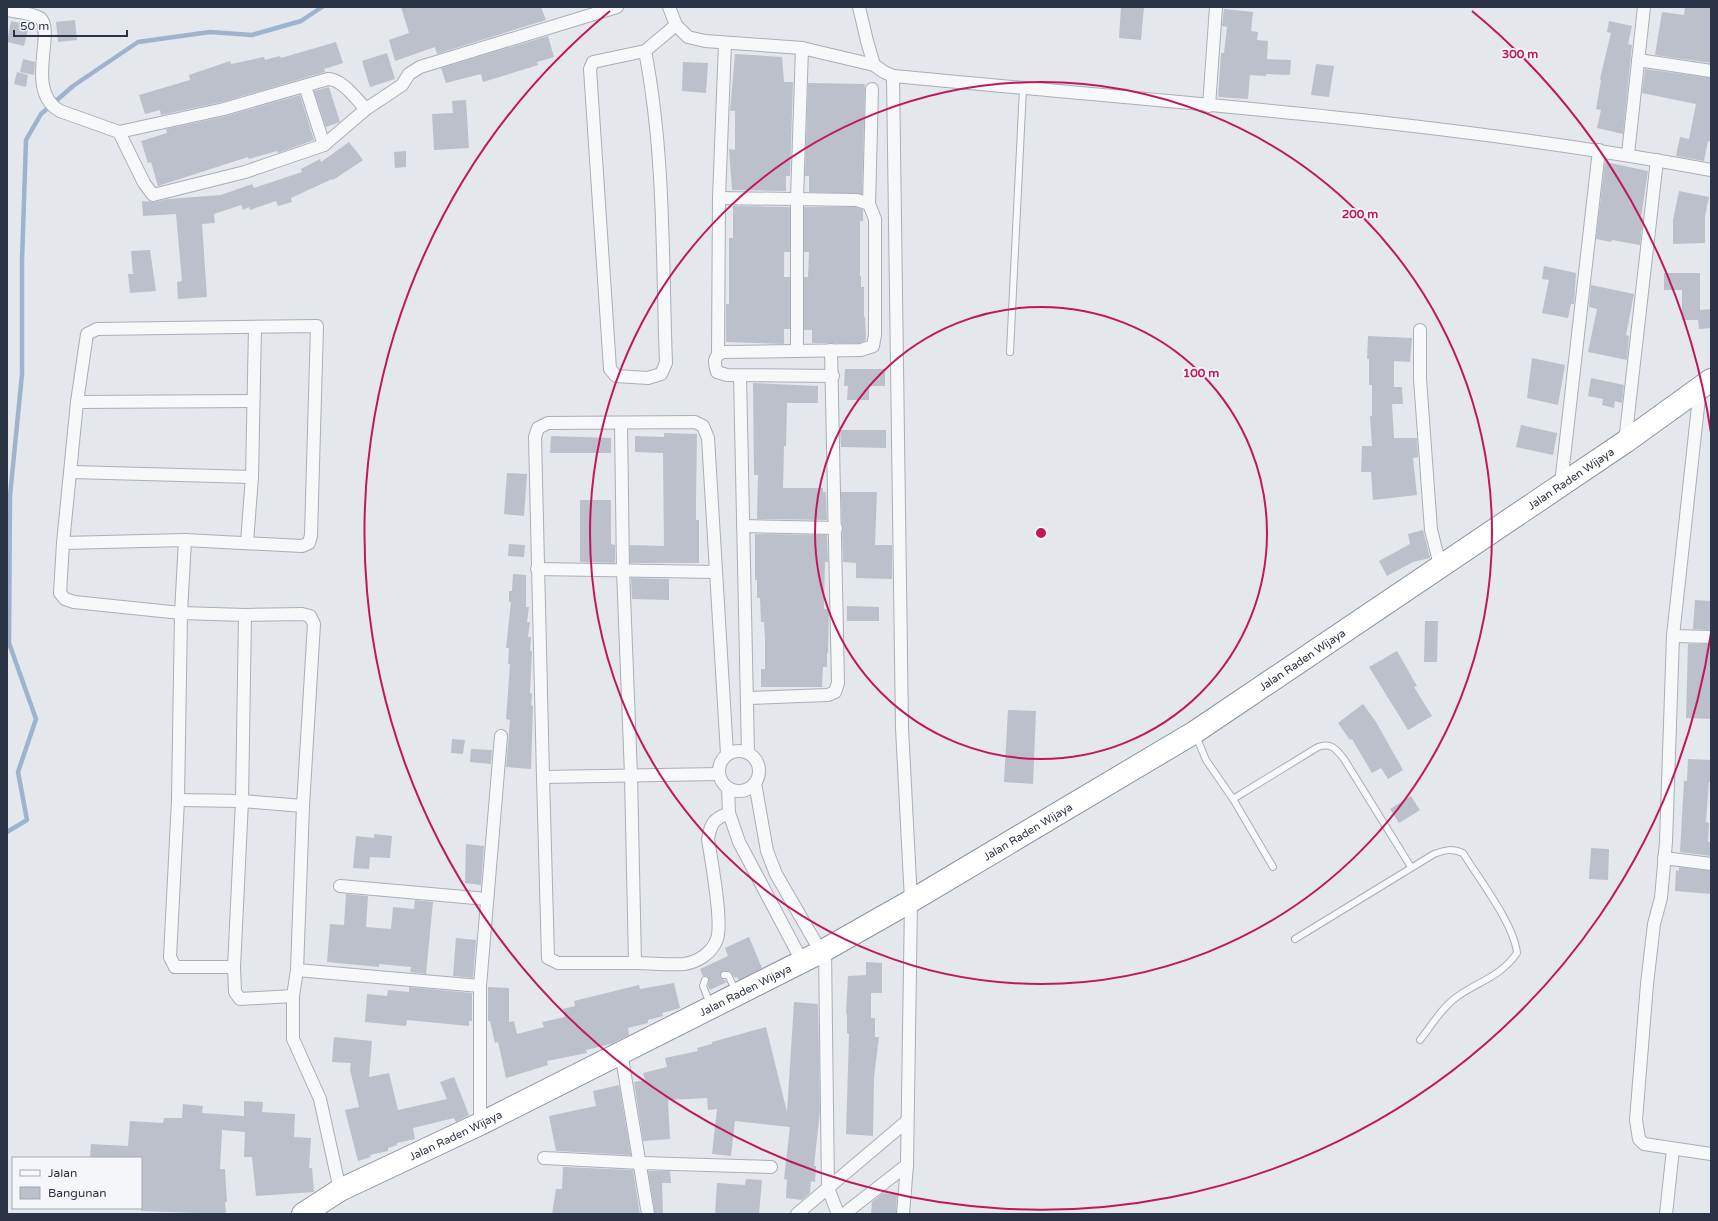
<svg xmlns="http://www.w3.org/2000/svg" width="1718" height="1221" viewBox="0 0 1718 1221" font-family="'Varela Round',sans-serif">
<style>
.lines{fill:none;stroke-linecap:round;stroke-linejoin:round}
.stream{stroke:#9fb4cc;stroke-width:4.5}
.building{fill:#bbc0ca}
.lane-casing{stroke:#a9aeb7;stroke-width:8}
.street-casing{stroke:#a9aeb7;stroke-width:14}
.highway-casing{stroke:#8b94a3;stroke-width:24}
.lane{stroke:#f7f8fa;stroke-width:6}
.street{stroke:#f7f8fa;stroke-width:12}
.highway{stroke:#fff;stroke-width:22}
.ring{fill:none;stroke:#c2185b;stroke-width:2}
.labels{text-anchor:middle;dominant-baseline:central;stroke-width:3.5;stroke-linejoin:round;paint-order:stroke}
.street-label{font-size:11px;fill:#2b3445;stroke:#f4f6f9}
.centre{fill:#c2185b;stroke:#f4f6f9;stroke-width:2}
.ring-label{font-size:12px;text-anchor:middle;font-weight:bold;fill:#c2185b;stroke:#f4f6f9;stroke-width:3.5;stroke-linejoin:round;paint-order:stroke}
</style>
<rect width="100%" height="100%" fill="#e4e7ec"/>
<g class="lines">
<path class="stream" d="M7 832 27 820 18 772 36 719 9 643 10 496 22 374V261L26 140 41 114 73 86 138 42 210 32 252 35 301 21 322 7"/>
</g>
<g class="building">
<path d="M401 7H541L546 20 437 54 435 47 395 61 389 40 409 33Z"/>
<path d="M1121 7H1144L1141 40 1119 38Z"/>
<path d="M1685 7H1711V63L1655 55 1662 12 1684 15Z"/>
<path d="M1224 9 1253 12 1251 31 1258 32 1257 40 1268 41 1267 59 1291 60 1290 75 1266 74V76L1250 75 1248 99 1218 97 1221 53H1224L1227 27 1222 26Z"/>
<path d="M75 20 77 40 58 42 56 22Z"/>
<path d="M11 21 29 25 24 46 7 42Z"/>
<path d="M1609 21 1632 26 1628 44 1632 45 1623 134 1597 128 1601 110 1596 109 1601 80 1600 79 1611 33 1607 32Z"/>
<path d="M548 36 554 57 537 62 538 65 483 82 481 74 446 83 441 68Z"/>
<path d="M336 42 343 63 324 69 325 72 222 102 161 115 160 110 145 114 139 95 190 80 189 75 230 61 231 64 264 57 265 60 280 56 281 58Z"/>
<path d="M387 53 395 79 370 87 362 61Z"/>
<path d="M735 54 782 57 784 82H793L790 176H786V191L732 190 729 149 735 150V111H730Z"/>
<path d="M23 59 35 62 34 75 20 72Z"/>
<path d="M683 62 708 63 706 93 682 91Z"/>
<path d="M1316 64 1334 66 1329 97 1311 95Z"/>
<path d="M1645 69 1711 78V142L1708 141 1704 161 1676 156 1680 137 1689 139 1696 104 1642 93Z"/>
<path d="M17 72 28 75 26 87 14 84Z"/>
<path d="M808 83 865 84 862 194 809 192V176H805Z"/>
<path d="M329 87 340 122 326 127 314 91Z"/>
<path d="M300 95 314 140 278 153 277 151 249 159 248 157 158 186 151 162 148 163 141 141 167 133 166 129 226 116Z"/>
<path d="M466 100 469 148 434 150 432 114 453 113 452 101Z"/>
<path d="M349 142 363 160 333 180 332 179 291 198 292 202 278 206 276 201 250 210 249 207 243 210 241 205 214 214 215 223 202 224 207 297 178 299 177 282 182 281 176 214 143 216 142 201 154 202 168 199 221 195 252 184 254 188 302 172 301 169 320 159 321 162Z"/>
<path d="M406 151V167L395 168 394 152Z"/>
<path d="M1605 162 1648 171 1641 217 1643 218 1640 245 1612 240 1611 242 1596 239Z"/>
<path d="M1679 191 1709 197 1705 216V243L1673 244V220Z"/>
<path d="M733 206 790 207V252H784V277H790V329H784V344L726 342V304H729V238H733Z"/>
<path d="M804 207H856L863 210V221H860V276H861V287H864V317H865L866 340 860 343H812V330H804V277H808L809 252H804Z"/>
<path d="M150 250 156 291 130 293 128 274H133L131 251Z"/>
<path d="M1544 266 1576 273 1574 304H1571L1568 318 1542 313 1549 280 1542 279Z"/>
<path d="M1664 273H1700V310L1711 309V328L1699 329 1698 320H1682V290H1664Z"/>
<path d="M1591 285 1634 294 1626 335 1629 336 1627 360 1588 352 1597 309 1589 307Z"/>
<path d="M1368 336 1412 338 1410 362 1394 361V387H1402L1403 404H1392L1394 438H1417L1418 457 1413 458 1417 495 1373 500 1371 472H1361L1362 446H1372L1370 416H1372V385H1369V359H1367Z"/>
<path d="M1532 358 1565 365 1558 405 1527 398Z"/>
<path d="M845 369H885V386H869V400H847L848 386H844Z"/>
<path d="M1591 378 1624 385 1622 403 1615 401 1614 408 1602 405 1603 399 1588 396Z"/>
<path d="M753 383 818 386V403H787L786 446H784L783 488H823V492H826L827 520 757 519 758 475H754Z"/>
<path d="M1521 425 1557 433 1553 455 1516 447Z"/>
<path d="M840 430H886V448L841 447Z"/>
<path d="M664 433 697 434 696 500V520H699V563H630V545L664 546 663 453 635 452V436L664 437Z"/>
<path d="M551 436 611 438V453H550Z"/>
<path d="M507 473 527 474 524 516 504 514Z"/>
<path d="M841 492H877L875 545H892V579L856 578V563L843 562Z"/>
<path d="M580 500H611V544L615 545V563L580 562Z"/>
<path d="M1423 530 1430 558 1413 562 1387 576 1379 561 1410 544 1408 534Z"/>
<path d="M755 534 827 535 828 562H825L824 609H829L828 653H827V667H823L822 687H761V669H765V638L764 622H761L760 598H757V580H755Z"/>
<path d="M509 544 525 545 524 557 508 556Z"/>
<path d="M513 574 526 575V607H529L527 622H530L528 637H531L530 651H532L530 693 532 694 531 705 533 706 531 769 506 767 510 720 506 719 510 664H508L509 648H506L511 602H509V591H512Z"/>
<path d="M631 578 669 579V600L632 599Z"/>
<path d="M1695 600 1711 601V630L1693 629Z"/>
<path d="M847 606 879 607V621H847Z"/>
<path d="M1425 621H1438L1437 662H1424Z"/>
<path d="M1688 644H1711V719L1686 718Z"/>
<path d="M1397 651 1417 686 1414 687 1432 716 1408 730 1369 667Z"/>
<path d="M1363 704 1376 722 1403 770 1388 779 1381 768 1372 773 1352 739 1350 740 1338 723Z"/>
<path d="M1008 710 1036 711 1033 784 1004 782Z"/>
<path d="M452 739 465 740 463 754 451 753Z"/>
<path d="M471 749 492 750 491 764 470 762Z"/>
<path d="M1688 759 1711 760V782H1709L1706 822 1709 823 1708 842H1711V856L1680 852 1684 781H1687Z"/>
<path d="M1411 796 1420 810 1399 823 1390 809Z"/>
<path d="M374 834 392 836 390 858 370 857 369 869 353 868 356 836 374 838Z"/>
<path d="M466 844 484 846 481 885 465 883Z"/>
<path d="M1591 848 1609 849 1608 880 1589 879Z"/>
<path d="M1679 867 1711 871V894L1675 891 1676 870 1679 871Z"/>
<path d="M346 894 368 896 366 927 391 929 393 907 414 909 415 900 433 902 426 974 410 972 411 967 379 964V967L327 962 330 924 344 925Z"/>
<path d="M749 937 762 968 739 980 737 977 735 978 730 971H722L720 977 727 982 710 990 708 986 709 979 707 976H703L700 969 728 956 725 948Z"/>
<path d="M456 938 476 940 473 978 453 976Z"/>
<path d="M866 962 882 963V993H871V1018H875V1037H879L874 1077 873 1136 846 1134 849 1034 847 1033V1014H846L848 976 866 975Z"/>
<path d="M674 983 680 1008 662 1013 663 1016 648 1020V1023L628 1028 629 1035 611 1044 586 1050 587 1053 547 1061 548 1065 506 1078 498 1042 495 1043 490 1021H488V987L509 988V1022L514 1021 517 1034 544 1027 542 1022 565 1017 563 1009 575 1006 574 1001 639 985 640 989Z"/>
<path d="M409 987 472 993V1021H469V1026L407 1020 406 1026 365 1022 367 994 387 996 388 990 409 992Z"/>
<path d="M794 1002 818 1004 820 1111 814 1166H816L815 1182 811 1181 810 1193 802 1200 786 1198 787 1180 784 1179 790 1127 735 1121 731 1156 712 1154 717 1109 708 1110 707 1098 668 1100 670 1139 643 1141 634 1082 645 1080 643 1073 667 1067 665 1058 698 1051 697 1048 712 1044V1042L766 1027 787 1112Z"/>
<path d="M334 1037 372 1041 369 1077 389 1073 398 1110 447 1099 440 1082 454 1077 469 1115 456 1122 454 1118 413 1128 415 1139 397 1143V1145L388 1148V1151L370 1155 371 1157 358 1161 345 1110 359 1107 350 1070 351 1063 332 1062Z"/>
<path d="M619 1085 631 1155 556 1151 549 1116 596 1106 593 1091Z"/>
<path d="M244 1101 263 1102 262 1112 295 1114 294 1137 311 1138 309 1168H312L314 1192 256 1196 252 1157H244L245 1132 222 1130 220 1169H225L227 1202H225L226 1214 141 1211 142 1158H90L91 1144 128 1146 130 1121 163 1123 164 1118H182L183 1104 203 1106 202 1113 244 1116Z"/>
<path d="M563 1167 633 1170 640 1214H552L556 1189H562Z"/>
<path d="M648 1171H670L671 1183H662L663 1214H655Z"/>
<path d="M746 1179 762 1180 759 1214H715L717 1183 745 1185Z"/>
<path d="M883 1193 897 1194 896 1214H871L872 1202Z"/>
</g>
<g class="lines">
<g class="lane-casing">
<g id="lane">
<path d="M1010 352 1023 88"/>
<path d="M1196 736 1206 760 1233 799 1273 867"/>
<path d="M1233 799 1318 747C1331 742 1336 749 1344 759L1411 867"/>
<path d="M1295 939 1434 854C1445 850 1452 848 1463 853 1479 879 1514 924 1517 953 1501 976 1480 981 1458 996 1442 1007 1432 1025 1420 1040"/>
<path d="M724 975H728L736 991"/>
<path d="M705 980 703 986 710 1004"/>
</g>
</g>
<g class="street-casing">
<g id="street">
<path d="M669 7 676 25 688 37 705 41 802 48 874 65 884 72 893 76C1166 102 1441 120 1711 170"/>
<path d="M859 7 867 41 874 65"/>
<path d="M7 10C16 12 32 13 40 18 56 31 24 91 60 111L119 132 144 183 153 195 245 172 324 145 366 109 402 85 409 74 420 67 617 7"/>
<path d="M645 51C665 153 662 259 666 363L661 374 648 378 616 376 610 369 590 69 593 62 645 51 676 25"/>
<path d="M1638 60 1711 71"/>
<path d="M893 76 902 728 911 901 907 1165 903 1214"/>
<path d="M305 86 324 145"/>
<path d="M1209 106 1216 7"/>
<path d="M119 132 224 109 328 79C342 79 356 99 366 109"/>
<path d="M1628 154 1644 7"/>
<path d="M719 198 857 200 869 204"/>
<path d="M1420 330V379L1431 530 1440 565"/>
<path d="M797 351V199L802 48"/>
<path d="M718 354 719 198 725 43"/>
<path d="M740 376 748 752"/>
<path d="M833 376 727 375 717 372C714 363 713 356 723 352L861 350 873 346 875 335V219L869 204 872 89"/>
<path d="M1700 388 1673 636 1666 842 1661 898 1654 924 1647 984 1636 1120 1639 1139 1644 1144 1711 1154"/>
<path d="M77 402 252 401"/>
<path d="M1625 442 1657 160"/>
<path d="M72 472 252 477"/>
<path d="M1561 484 1599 150"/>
<path d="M743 526 836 528"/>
<path d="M185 540 181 613 178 800 170 957 175 967H234"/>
<path d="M247 542 252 477 255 327"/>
<path d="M63 543 185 540 302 546 309 543 311 535 317 326 97 329 87 334 77 402 63 543 60 593 65 599 74 602 181 613 245 615 302 614 310 616 314 624 303 806 297 970 293 996V1039L320 1099 340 1190"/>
<path d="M537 569 716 572"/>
<path d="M245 615 242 801 234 967 235 992 240 999 293 996"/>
<path d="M1673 636 1711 637"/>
<path d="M748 698 828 695 835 692 838 683 831 350"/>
<circle cx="739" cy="771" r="20"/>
<path d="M719 774 543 777 535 437 538 428 548 423 695 422 703 426 708 438 727 754"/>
<path d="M543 777 548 958 558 963H635L631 775 623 570 621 423"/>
<path d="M755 783 767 851 776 874 821 952"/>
<path d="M728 788 729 813 739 842 802 961"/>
<path d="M178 800 242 801 303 806"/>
<path d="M1664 858 1711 864"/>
<path d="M340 886 487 899"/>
<path d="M825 949 828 1188 838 1214"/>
<path d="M635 963C651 963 668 965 684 964 698 962 712 953 717 939 723 922 711 859 708 839 711 822 714 819 729 813"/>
<path d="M297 970 480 986"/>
<path d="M621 1052 648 1214"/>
<path d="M480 1124V986L501 736"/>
<path d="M544 1158 641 1163 771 1167"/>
<path d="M797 1214 907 1121"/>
<path d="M844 1214 907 1165"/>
<path d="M1666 1214 1673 1149"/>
</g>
</g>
<g class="highway-casing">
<g id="highway">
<path id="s1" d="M303 1214 340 1190 480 1124 821 952 911 901 1195 732 1625 442 1711 380"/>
</g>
</g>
<use href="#lane" class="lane"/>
<use href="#street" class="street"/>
<use href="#highway" class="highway"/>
</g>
<g class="ring">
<circle cx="1041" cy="533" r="226"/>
<circle cx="1041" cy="533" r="451"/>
<path d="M1711 633A677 677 0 1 1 610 11M1472 11A677 677 0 0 1 1711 433"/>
</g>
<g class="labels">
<g class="street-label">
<text stroke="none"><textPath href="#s1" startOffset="1468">Jalan Raden Wijaya</textPath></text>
<text stroke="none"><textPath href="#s1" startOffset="1144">Jalan Raden Wijaya</textPath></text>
<text stroke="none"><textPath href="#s1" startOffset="820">Jalan Raden Wijaya</textPath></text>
<text stroke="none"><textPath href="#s1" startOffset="496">Jalan Raden Wijaya</textPath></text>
<text stroke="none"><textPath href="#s1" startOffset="172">Jalan Raden Wijaya</textPath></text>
</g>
</g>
<circle cx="1041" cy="533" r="6" class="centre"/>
<g class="ring-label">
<text x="1520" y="58">300 m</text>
<text x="1360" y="218">200 m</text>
<text x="1201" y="377">100 m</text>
</g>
<rect width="1718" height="1221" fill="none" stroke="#2b3445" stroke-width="16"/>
<rect x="12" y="1157" width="130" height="52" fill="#f4f6f9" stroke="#a4a8b1"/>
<rect x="20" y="1170" width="20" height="6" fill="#f7f8fa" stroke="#a4a8b1"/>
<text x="48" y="1177" font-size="12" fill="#2b3445">Jalan</text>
<rect x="20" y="1187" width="20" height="12" fill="#bbc0ca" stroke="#a4a8b1"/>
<text x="48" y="1197" font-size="12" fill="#2b3445">Bangunan</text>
<path d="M14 30v6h113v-6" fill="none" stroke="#2b3445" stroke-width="2"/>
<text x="20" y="30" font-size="12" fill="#2b3445" stroke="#f4f6f9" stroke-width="3" paint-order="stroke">50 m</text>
</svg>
